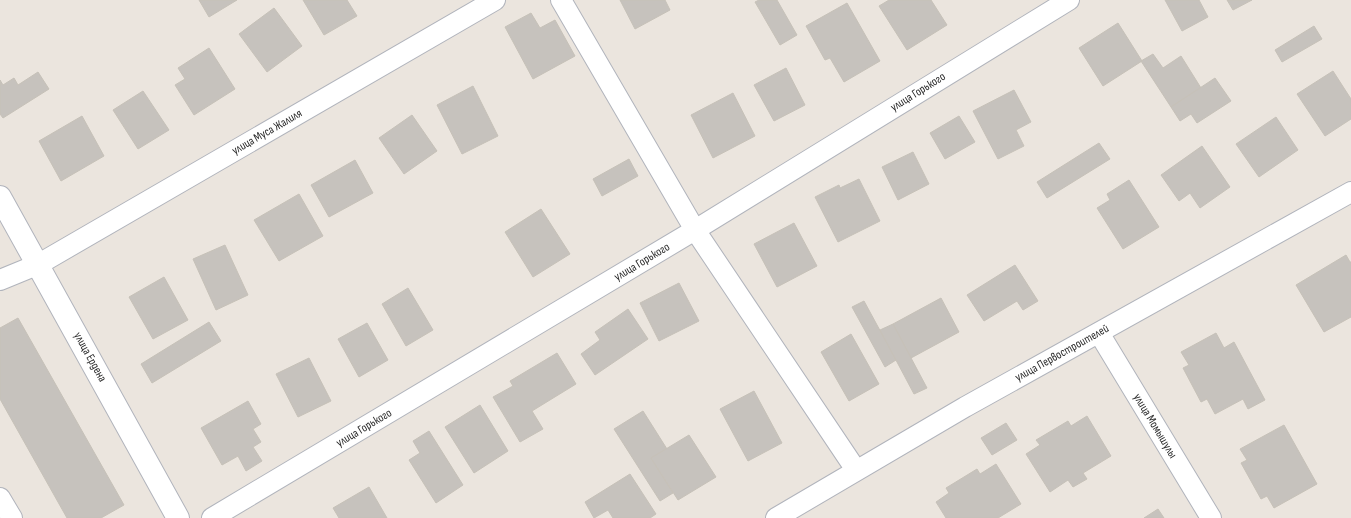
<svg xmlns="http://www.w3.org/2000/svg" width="1351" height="518" viewBox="0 0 1351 518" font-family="'Sofia Sans Condensed',sans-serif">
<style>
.building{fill:#c6c2bd;stroke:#c6c1b8}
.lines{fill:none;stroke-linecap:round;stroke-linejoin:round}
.minor-casing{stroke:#b1b4bc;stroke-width:22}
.tertiary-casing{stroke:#b1b4bc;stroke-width:24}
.minor{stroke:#fff;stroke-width:20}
.tertiary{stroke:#fff;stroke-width:22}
.labels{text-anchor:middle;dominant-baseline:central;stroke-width:4;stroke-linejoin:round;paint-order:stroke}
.street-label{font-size:12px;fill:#2a2a2a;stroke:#fff}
</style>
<rect width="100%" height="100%" fill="#ebe5de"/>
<g class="building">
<path d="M199 0H237L209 17Z"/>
<path d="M303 0H347L357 16 324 35Z"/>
<path d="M620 0H665L670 10 635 29Z"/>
<path d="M759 0H777L797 35 780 45 755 2Z"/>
<path d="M889 0H931L947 25 907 50 879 6Z"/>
<path d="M1165 0H1199L1208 17 1182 31Z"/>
<path d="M1227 0H1252L1233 10Z"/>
<path d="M847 3 880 61 844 82 830 58 825 60 806 26Z"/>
<path d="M274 8 302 46 267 72 239 34Z"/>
<path d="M531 13 540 28 555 20 575 56 533 79 505 27Z"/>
<path d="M1118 23 1142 61 1103 86 1079 48Z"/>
<path d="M1314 26 1322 39 1282 62 1275 50Z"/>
<path d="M209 48 235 89 194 115 175 85 185 79 178 68Z"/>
<path d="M1153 54 1163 68 1181 56 1201 88 1171 107 1141 61Z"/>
<path d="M786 68 805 105 774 121 754 85Z"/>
<path d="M1333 71 1351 99V119L1325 136 1297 94Z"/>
<path d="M38 72 49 89 3 118 0 114V80L3 85 14 78 18 85Z"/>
<path d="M1215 78 1231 101 1197 123 1191 114 1180 121 1171 107Z"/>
<path d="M473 86 498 136 462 154 437 105Z"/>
<path d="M1014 90 1031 122 1016 130 1024 146 998 159 973 111Z"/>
<path d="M143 91 169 130 138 149 113 110Z"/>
<path d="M733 93 755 136 713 158 691 115Z"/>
<path d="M412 115 437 151 404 174 379 138Z"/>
<path d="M82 116 104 156 61 181 39 141Z"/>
<path d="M959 116 975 142 945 159 930 133Z"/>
<path d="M1276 117 1298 150 1259 177 1236 144Z"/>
<path d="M1099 143 1110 159 1047 198 1037 182Z"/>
<path d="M1202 146 1230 187 1200 208 1190 193 1179 201 1161 175Z"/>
<path d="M913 152 929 184 898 200 882 167Z"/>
<path d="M629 159 638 176 602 196 593 179Z"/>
<path d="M355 160 373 193 329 217 311 185Z"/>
<path d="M859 179 880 221 838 242 815 197 839 185 840 188Z"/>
<path d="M1129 180 1159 227 1123 249 1097 208 1110 200 1107 194Z"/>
<path d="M299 194 323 236 279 261 254 220Z"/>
<path d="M541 209 570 254 533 277 505 232Z"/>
<path d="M794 223 817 266 777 287 754 244Z"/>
<path d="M225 245 248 295 216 310 193 259Z"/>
<path d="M1346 255 1350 262H1351V317L1324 332 1296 285Z"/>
<path d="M1015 265 1038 301 1023 310 1017 301 984 321 967 295Z"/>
<path d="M164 277 188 320 153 339 129 297Z"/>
<path d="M679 283 699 321 659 341 640 303Z"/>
<path d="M408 288 433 330 406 346 382 304Z"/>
<path d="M941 298 959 332 911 358 893 324Z"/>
<path d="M864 301 896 360 885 367 852 307Z"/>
<path d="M628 309 648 339 595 375 581 354 600 340 595 332Z"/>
<path d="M18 318 124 505 101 518H67L0 399V328Z"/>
<path d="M209 322 221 341 152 383 141 364Z"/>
<path d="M367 323 388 360 359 377 338 339Z"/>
<path d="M893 324 927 388 914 394 880 330Z"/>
<path d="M1216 333 1224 348 1234 342 1265 400 1248 409 1243 399 1215 414 1207 399 1201 402 1183 368 1189 365 1181 352Z"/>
<path d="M851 334 879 384 849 401 821 352Z"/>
<path d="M557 353 576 384 532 411 543 429 520 442 493 397 513 386 510 381Z"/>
<path d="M309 358 331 401 298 417 276 374Z"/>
<path d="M754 391 782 443 748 461 720 409Z"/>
<path d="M248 401 261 424 253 429 261 442 253 447 262 461 246 471 238 456 222 465 201 428Z"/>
<path d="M480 405 508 451 474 473 445 427Z"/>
<path d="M643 411 667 449 651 458 673 493 660 501 614 429Z"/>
<path d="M1087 416 1111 456 1083 473 1087 479 1073 487 1068 480 1050 492 1026 454 1040 445 1036 440 1068 421 1071 426Z"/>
<path d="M1006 423 1017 440 992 455 981 438Z"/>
<path d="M1284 425 1317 484 1274 508 1267 496 1261 499 1241 463 1247 460 1240 449Z"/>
<path d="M429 431 463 485 436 503 409 460 420 453 413 441Z"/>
<path d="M689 435 716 477 678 500 651 458Z"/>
<path d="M996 464 1021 504 998 518H946L936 502 949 493 946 488 977 469 980 474Z"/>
<path d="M630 474 656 514 650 518H613L608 510 594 518 585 502Z"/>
<path d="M369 487 387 518H339L333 508Z"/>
<path d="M1158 509 1164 518H1144Z"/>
</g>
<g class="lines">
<g class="minor-casing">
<g id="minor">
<path d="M561 0 695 230 856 470"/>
<path d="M0 280 39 264 495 0"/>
<path d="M1099 333 1211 518"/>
<path d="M0 498 12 518"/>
<path d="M212 518 695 230 1069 0"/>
<path d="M776 518 965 407 1351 192"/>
</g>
</g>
<g class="tertiary-casing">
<path id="tertiary" d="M0 197 178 518"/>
</g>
<use href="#minor" class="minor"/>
<use href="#tertiary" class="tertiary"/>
</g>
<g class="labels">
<g class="street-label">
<text transform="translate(918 92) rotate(-32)">улица Горького</text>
<text transform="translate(267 132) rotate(-30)">улица Муса Жалиля</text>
<text transform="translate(642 262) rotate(-31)">улица Горького</text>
<text transform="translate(1062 353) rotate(-29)">улица Первостроителей</text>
<text transform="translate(90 357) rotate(61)">улица Ердена</text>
<text transform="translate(1155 426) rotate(59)">улица Момышулы</text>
<text transform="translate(364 428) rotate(-31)">улица Горького</text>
</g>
</g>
</svg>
